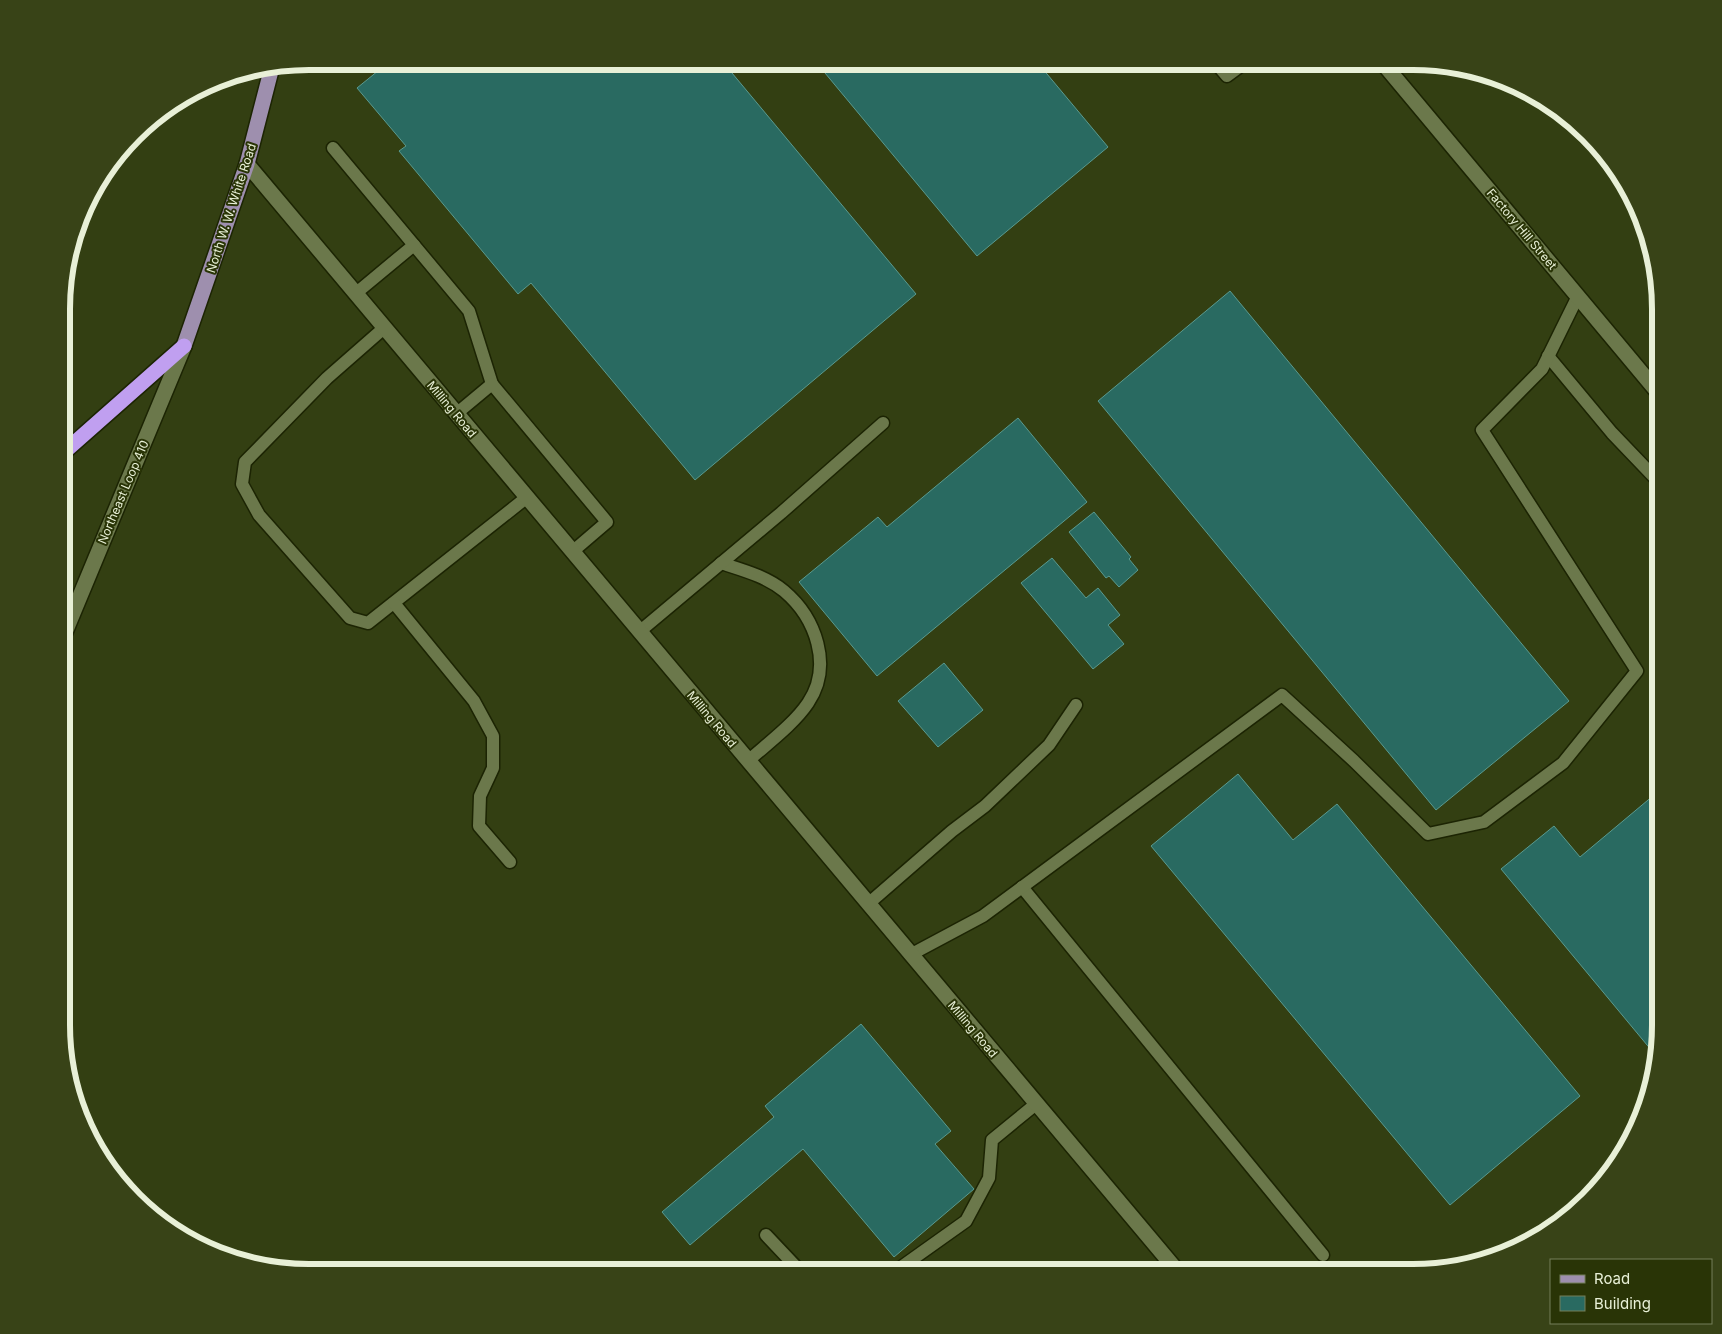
<svg xmlns="http://www.w3.org/2000/svg" width="1722" height="1334" viewBox="0 0 1722 1334" font-family="Inter,sans-serif">
<style>
.building{fill:#296a61;stroke:#5a9a8f}
.lines{fill:none;stroke-linecap:round;stroke-linejoin:round}
.lane-casing{stroke:#1c2403;stroke-width:15}
.street-casing{stroke:#1c2403;stroke-width:18}
.secondary-casing{stroke:#1c2403;stroke-width:18}
.primary-casing{stroke:#1c2403;stroke-width:18}
.highway-casing{stroke:#1c2403;stroke-width:18}
.lane{stroke:#6b784b;stroke-width:12}
.street{stroke:#6b784b;stroke-width:15}
.secondary{stroke:#6b784b;stroke-width:15}
.primary{stroke:#9e8fae;stroke-width:15}
.highway{stroke:#c09ff0;stroke-width:15}
.labels{text-anchor:middle;dominant-baseline:central;stroke-width:4;stroke-linejoin:round;paint-order:stroke}
.street-label{font-size:12px;fill:#e8f0d7;stroke:#293406}
.rim{fill:none;stroke:#e8f0d7;stroke-width:6}
</style>
<rect width="100%" height="100%" fill="#333f12"/>
<g class="building">
<path d="M381 61H722L916 294 695 480 531 283 518 294 399 151 406 146 357 88 384 66Z"/>
<path d="M838 61 1037 62 1108 147 977 256 825 73Z"/>
<path d="M1230 291 1569 701 1436 810 1098 401Z"/>
<path d="M1018 418 1087 502 877 676 799 582 878 517 887 527Z"/>
<path d="M1094 512 1131 557 1129 559 1138 570 1119 587 1109 576 1106 578 1069 532Z"/>
<path d="M1052 558 1086 598 1098 588 1120 615 1108 625 1124 644 1093 669 1021 583Z"/>
<path d="M944 663 983 710 938 747 898 701Z"/>
<path d="M1238 774 1293 840 1337 804 1580 1096 1450 1205 1151 846Z"/>
<path d="M1660 790V1042L1657 1057 1501 869 1554 826 1580 857Z"/>
<path d="M861 1024 951 1131 935 1144 974 1189 894 1257 803 1149 690 1245 662 1212 774 1117 765 1106Z"/>
</g>
<g class="lines">
<g class="lane-casing">
<g id="lane">
<path d="M1215 62 1227 76 1246 62"/>
<path d="M333 148 469 311 492 384"/>
<path d="M355 294 414 245"/>
<path d="M384 328 327 378 245 462 242 484 259 515 350 618 368 623 526 498"/>
<path d="M1548 356 1612 433 1656 479 1661 477"/>
<path d="M456 414 492 384 607 522 572 552"/>
<path d="M721 563C742 570 766 576 784 591 816 618 833 666 808 703 794 724 767 744 748 761"/>
<path d="M394 603 474 701 493 736V768L480 796 479 826 510 862"/>
<path d="M639 632 781 513 883 423"/>
<path d="M1022 887 1323 1255"/>
<path d="M868 904 952 831 985 806 1049 745 1076 705"/>
<path d="M910 955 983 916 1282 695 1354 761 1428 834 1484 822 1563 763 1637 671 1482 430 1542 369 1578 296"/>
<path d="M766 1235 801 1272"/>
<path d="M893 1273 966 1221 989 1178 992 1140 1036 1104"/>
</g>
</g>
<g class="street-casing">
<g id="street">
<path d="M1382 62 1661 396"/>
<path d="M247 164 1179 1273"/>
</g>
</g>
<g class="secondary-casing">
<path id="secondary" d="M63 637 184 346"/>
</g>
<g class="primary-casing">
<path id="primary" d="M184 346 247 164 272 67"/>
</g>
<g class="highway-casing">
<path id="highway" d="M63 453 184 346"/>
</g>
<use href="#lane" class="lane"/>
<use href="#street" class="street"/>
<use href="#secondary" class="secondary"/>
<use href="#primary" class="primary"/>
<use href="#highway" class="highway"/>
</g>
<g class="labels">
<g class="street-label">
<text transform="translate(231 208) rotate(-72)">North W. W. White Road</text>
<text transform="translate(1522 229) rotate(50)">Factory Hill Street</text>
<text transform="translate(452 409) rotate(50)">Milling Road</text>
<text transform="translate(123 492) rotate(-67)">Northeast Loop 410</text>
<text transform="translate(712 719) rotate(50)">Milling Road</text>
<text transform="translate(973 1029) rotate(50)">Milling Road</text>
</g>
</g>
<path d="M0 0H1722V1334H0ZM309 70H1413A239 239 0 0 1 1652 309V1025A239 239 0 0 1 1413 1264H309A239 239 0 0 1 70 1025V309A239 239 0 0 1 309 70Z" fill="#384317" fill-rule="evenodd"/>
<path class="rim" d="M309 70H1413A239 239 0 0 1 1652 309V1025A239 239 0 0 1 1413 1264H309A239 239 0 0 1 70 1025V309A239 239 0 0 1 309 70Z"/>
<rect x="1550" y="1259" width="162" height="65" fill="#293406" stroke="#757f5a"/>
<rect x="1560" y="1275" width="25" height="8" fill="#9e8fae" stroke="#757f5a"/>
<text x="1594" y="1284" font-size="15" fill="#e8f0d7">Road</text>
<rect x="1560" y="1296" width="25" height="15" fill="#296a61" stroke="#757f5a"/>
<text x="1594" y="1309" font-size="15" fill="#e8f0d7">Building</text>
</svg>
